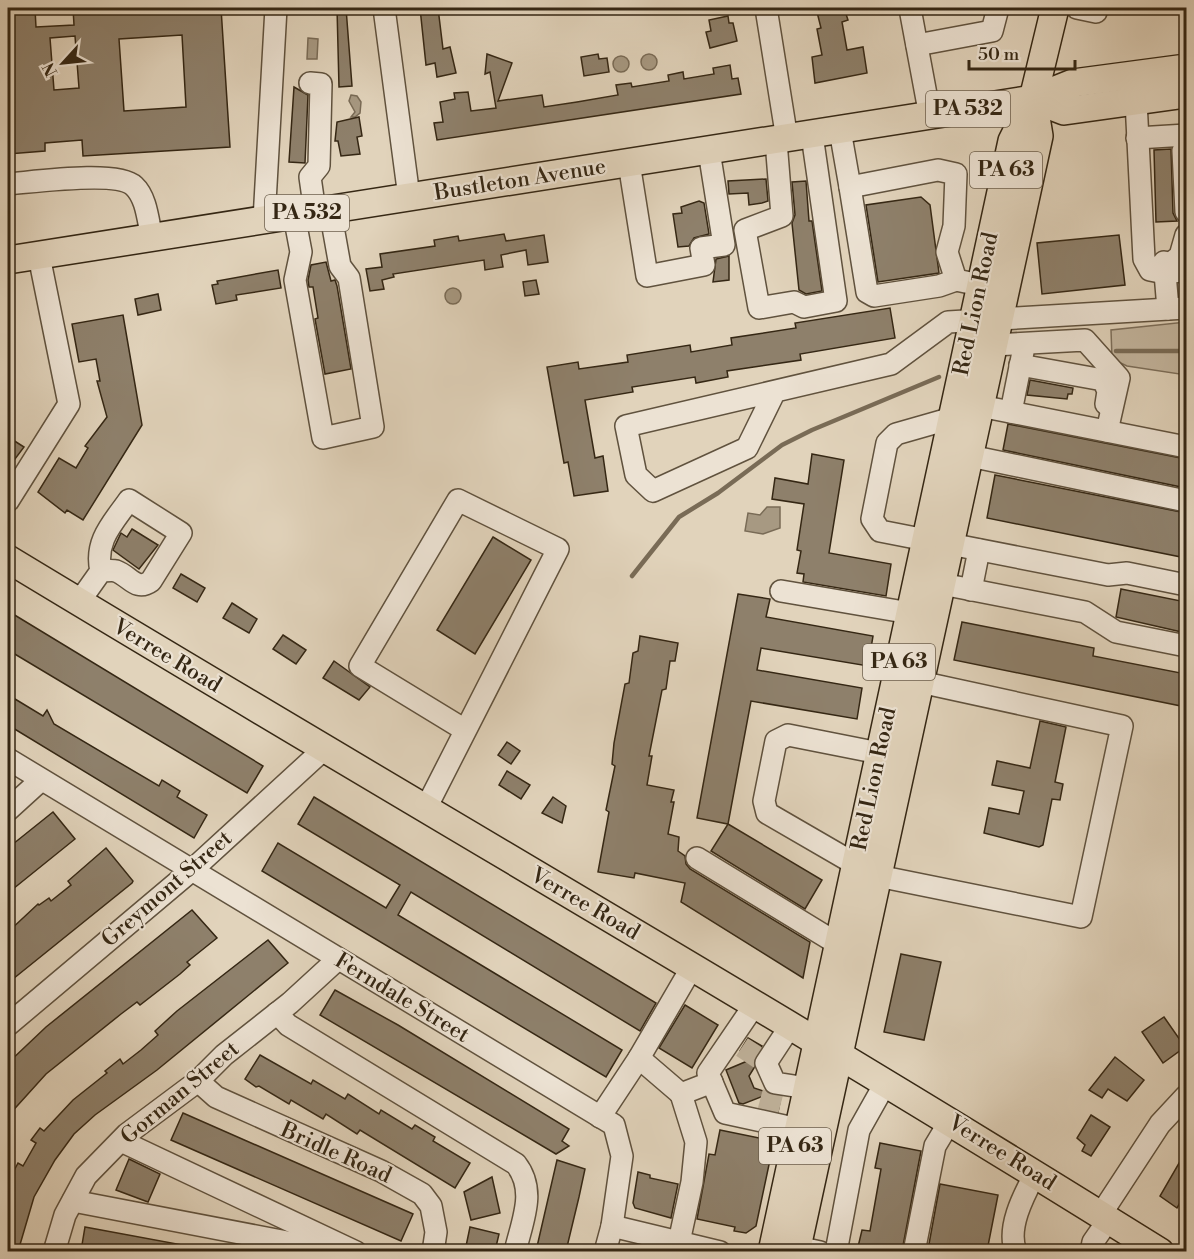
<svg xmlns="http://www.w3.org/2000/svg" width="1194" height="1259" viewBox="0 0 1194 1259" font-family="'Libre Bodoni',serif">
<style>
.green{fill:#c4b69f;stroke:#7c6e5a;stroke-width:1.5}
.water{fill:#a79982;stroke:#796b56;stroke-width:1.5}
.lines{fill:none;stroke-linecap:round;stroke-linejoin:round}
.stream{stroke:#796b56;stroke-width:4.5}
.building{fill:#8e806b;stroke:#352714;stroke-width:1.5;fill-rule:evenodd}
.minor-tunnel{stroke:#bfb19a;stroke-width:21;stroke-dasharray:21 10;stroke-linecap:butt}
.minor-casing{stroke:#60523e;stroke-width:24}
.major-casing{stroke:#352714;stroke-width:30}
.minor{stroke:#ece2d3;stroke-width:21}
.major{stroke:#e1d3bb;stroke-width:27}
.labels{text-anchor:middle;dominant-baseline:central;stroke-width:4.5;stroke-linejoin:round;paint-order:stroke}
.shield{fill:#ece2d3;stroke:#6c5f4d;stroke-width:1.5}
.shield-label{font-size:21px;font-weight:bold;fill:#352714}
.street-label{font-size:22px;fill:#352714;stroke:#ece2d3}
</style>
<rect width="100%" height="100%" fill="#e1d3bb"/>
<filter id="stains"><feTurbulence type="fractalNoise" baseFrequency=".00333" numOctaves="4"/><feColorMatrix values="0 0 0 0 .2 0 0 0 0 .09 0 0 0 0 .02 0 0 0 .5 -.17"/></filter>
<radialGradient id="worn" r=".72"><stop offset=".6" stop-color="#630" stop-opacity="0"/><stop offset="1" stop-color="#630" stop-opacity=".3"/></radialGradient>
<path class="green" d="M1186 322V375L1127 366 1112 359 1111 330Z"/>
<g class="water">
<path d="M308 38 318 39 317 59H307Z"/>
<circle cx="649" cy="62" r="8"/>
<circle cx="621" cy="64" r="8"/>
<path d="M351 95 357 96 361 102 360 113 355 117H351L355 112 349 101Z"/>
<circle cx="453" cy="296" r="8"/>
<path d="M767 507H780V528L763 534 745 531 748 513 760 515Z"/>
</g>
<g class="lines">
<g class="stream">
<path d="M1116 351H1186"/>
<path d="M632 576 679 517 718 493 782 445 812 430 939 377"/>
</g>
</g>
<g class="building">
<path d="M73 8H221L230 147 83 156 82 140 45 143V151L8 154V11L35 9 36 27 74 25ZM182 35 186 107 124 111 119 39ZM75 36 79 88 54 90 50 38Z"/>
<path d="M337 8H346L352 86 339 87Z"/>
<path d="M420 8H438L443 49 450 47 456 73 437 77 435 63 426 65Z"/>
<path d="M816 8H844L848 20 842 22 847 50 863 47 867 73 815 83 812 57 822 55 817 29 821 28Z"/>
<path d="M728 16 729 23H733L737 41 710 48 706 32 711 31 709 20Z"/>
<path d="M487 54 512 63 498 101 542 95 544 107 577 102 618 95 616 85 631 83 632 87 669 81 668 75 683 72 684 79 714 74 713 68 730 65 732 79 738 78 741 94 437 140 434 123 443 122 440 102 455 99 454 93 468 92 471 111 496 108 490 72 485 74Z"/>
<path d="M598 54 599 59 607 58 609 72 584 76 581 57Z"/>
<path d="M294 87 308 95 305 163 289 162Z"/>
<path d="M359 117 362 136 357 137 360 154 341 156 338 141H335L337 122Z"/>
<path d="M1171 149 1173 213 1177 221 1156 222 1154 150Z"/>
<path d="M766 179 768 201 762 203 749 205 748 193 729 194 728 181Z"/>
<path d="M806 181 809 221H812L822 291 806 294 799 290 792 223 795 215 792 182Z"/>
<path d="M921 197 930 205 939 273 878 282 866 205Z"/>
<path d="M699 201 704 203 709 234 694 238 689 246 678 247 673 214 682 213 681 207Z"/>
<path d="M504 234 506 241 544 235 548 262 528 265 526 250 501 255 503 267 485 270 484 260 393 274 394 277 382 280 384 289 370 291 366 269 382 267 380 254 435 246 434 240 458 236 459 241Z"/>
<path d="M1119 235 1125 285 1042 294 1037 243Z"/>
<path d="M729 256V280L713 282 716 259Z"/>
<path d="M326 262 331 281 335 280 337 286 351 369 325 374 315 319 318 318 313 287H309L308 280 311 265Z"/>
<path d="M278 270 281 288 236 295 237 300 216 304 212 285 218 284 217 281Z"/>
<path d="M536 280 539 294 525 296 523 282Z"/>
<path d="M158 294 161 310 138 315 135 299Z"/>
<path d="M890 308 895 338 800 354 801 360 727 371 728 377 696 383 695 377 632 387 633 392 585 400 595 458 603 456 608 491 574 496 568 462 564 463 547 367 578 362 579 369 628 362 627 355 690 345 691 352 732 345 731 338 796 328 795 323Z"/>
<path d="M123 315 142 425 83 520 67 510 65 513 38 492 59 458 76 468 88 448 85 446 107 417 97 381H100L96 359 79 362 72 324Z"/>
<path d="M1030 380 1073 388 1072 394H1068L1067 399 1027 395Z"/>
<path d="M1008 424 1186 459V488L1003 450Z"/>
<path d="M13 440 24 447 15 459 8 453V447Z"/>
<path d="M812 454 844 460 829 553 891 564 886 596 803 582 804 574 797 573 801 551 797 550 804 504 772 499 775 478 808 484Z"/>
<path d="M995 475 1186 513V558L987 518Z"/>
<path d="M132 529 158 545 139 569 113 550 121 533 127 537Z"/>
<path d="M493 537 531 560 475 654 437 630Z"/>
<path d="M181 574 205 588 197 602 173 588Z"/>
<path d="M1121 589 1186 602V633L1116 617Z"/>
<path d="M738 594 770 599 766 617 873 636 868 666 761 648 757 670 862 688 857 719 751 701 728 824 697 818Z"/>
<path d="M232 603 257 619 249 633 223 618Z"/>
<path d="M8 611 263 766 247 793 8 650Z"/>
<path d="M962 622 1094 648 1093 656 1186 674V707L954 660Z"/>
<path d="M283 635 306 650 296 664 273 649Z"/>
<path d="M640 636 678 643 675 661H670L666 689 662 690 649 756H652L647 785 674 790 671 802H674L668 834 679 837 678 851 685 856 686 864 690 869 810 942 803 978 681 902 685 883 635 873 634 878 598 872 609 812 606 810 615 766 612 764 614 743 625 684 629 683 633 653 638 651Z"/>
<path d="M334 661 370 687 359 700 323 678Z"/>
<path d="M15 699 43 716 47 710 54 724 159 786 162 780 180 791 177 797 207 815 194 838 8 725V711Z"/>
<path d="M1040 721 1066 727 1055 782 1063 784 1060 800 1052 799 1043 845 1039 847 984 833 989 808 1019 814 1024 791 992 785 997 761 1030 768Z"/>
<path d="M507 742 520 751 511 764 498 755Z"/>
<path d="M507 771 530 785 521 799 499 785Z"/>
<path d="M314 797 656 1003 640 1031 411 892 398 915 622 1050 606 1077 262 871 278 843 386 908 400 885 298 824Z"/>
<path d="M553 797 566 806 562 823 542 813Z"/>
<path d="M53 812 75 839 8 893V848Z"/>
<path d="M728 824 822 880 805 909 711 851Z"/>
<path d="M106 848 133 881 132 883 8 983V932L38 904 39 905 49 898 51 901 71 885 68 881Z"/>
<path d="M192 910 217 938 187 962 190 965 180 974 140 1005 137 1002 121 1014 46 1074 8 1116V1063L46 1027Z"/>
<path d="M268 940 288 963 157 1070 95 1115 74 1134 55 1160 34 1197 19 1248 8 1245V1182L18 1163 23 1166 36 1143 31 1140 40 1128 44 1131 73 1100 107 1073 105 1071 120 1059 123 1064 141 1050 158 1035 155 1031 177 1011Z"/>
<path d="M901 954 941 962 924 1040 884 1032Z"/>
<path d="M335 990 398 1025 569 1129 562 1141 569 1146 556 1154 320 1015Z"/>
<path d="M685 1005 718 1025 692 1068 659 1048Z"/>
<path d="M1164 1017 1185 1047 1163 1063 1142 1032Z"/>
<path d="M748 1038 762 1046 755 1056 754 1068 749 1076 754 1088 781 1097 778 1112 763 1108 766 1095 743 1104 739 1103 726 1070 752 1059 740 1051Z"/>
<path d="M260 1055 311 1084 313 1080 345 1099 348 1094 379 1114 381 1110 412 1129 415 1125 435 1137 433 1141 470 1163 455 1188 360 1130 357 1134 326 1114 323 1119 291 1100 289 1104 259 1086 256 1087 245 1079Z"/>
<path d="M1115 1057 1144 1080 1127 1101 1108 1089 1102 1098 1089 1090Z"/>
<path d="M183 1113 413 1214 401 1241 171 1140Z"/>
<path d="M1091 1115 1110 1127 1091 1156 1082 1151 1085 1145 1077 1138Z"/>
<path d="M720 1130 774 1141 756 1226 746 1233 734 1231 735 1227 697 1219 709 1154 715 1155Z"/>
<path d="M880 1143 921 1151 902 1251H857L862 1230 870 1231 881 1169 875 1168Z"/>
<path d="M1186 1151V1193L1177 1208 1160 1196Z"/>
<path d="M129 1159 160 1174 148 1202 116 1190Z"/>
<path d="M557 1160 585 1169 579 1197 566 1251H536Z"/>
<path d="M638 1172 650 1175V1178L678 1184 671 1218 635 1208 633 1203Z"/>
<path d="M492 1177 500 1213 471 1220 464 1192Z"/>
<path d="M940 1184 998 1195 987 1251H932L933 1245 929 1244Z"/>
<path d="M85 1227 188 1246 187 1251H81Z"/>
<path d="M470 1227 499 1234 495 1251H465Z"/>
</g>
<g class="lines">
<g class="minor-tunnel">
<path d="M742 1047 760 1059"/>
<path d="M768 1111 773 1092"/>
</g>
<g class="minor-casing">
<g id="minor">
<path d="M384 8 409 197"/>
<path d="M766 8 787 139"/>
<path d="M913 8 911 14 930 116"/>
<path d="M1077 8 1096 12"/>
<path d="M917 45 992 31 998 8"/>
<path d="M310 83 321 84 319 166 310 177 315 212"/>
<path d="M1136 101 1144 259 1150 270 1165 273 1180 271 1186 263"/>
<path d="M840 130 850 187 938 170 956 174 954 226 947 252 956 280 980 285"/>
<path d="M1137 138 1186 135"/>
<path d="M776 141 782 216 745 230 759 308 794 302 804 307 836 301 812 135"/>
<path d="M1186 145 1183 151 1186 212"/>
<path d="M629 163 647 276 704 265 701 248 724 245 709 151"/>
<path d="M8 184C34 182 117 170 134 186 147 198 148 222 152 238"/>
<path d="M850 187 867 292 874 296 939 286 956 280"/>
<path d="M294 215 301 252 295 280 323 438 373 427 349 278 340 266 330 210"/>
<path d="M264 220 276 8"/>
<path d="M1164 262 1170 264 1180 256 1186 235"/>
<path d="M1165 273 1168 309"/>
<path d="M993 345 1085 340 1119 378 1107 431"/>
<path d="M1020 365 1103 380 1108 391 1106 404"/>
<path d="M774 393 747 448 653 491 636 475 626 426 891 364 948 322 1186 308"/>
<path d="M980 406 1186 447"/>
<path d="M1011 412 1023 352"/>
<path d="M970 456 1186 501"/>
<path d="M8 501 69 404 39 256"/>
<path d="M926 540 880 531 872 519 887 443 896 434 952 418"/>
<path d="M950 544 1108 575 1127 573 1186 585"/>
<path d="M942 584 1085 612 1116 632 1186 646"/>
<path d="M971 590 979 550"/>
<path d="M781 591 910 613"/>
<path d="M79 602 101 571C94 541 113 523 129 500L181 533 151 581C136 592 130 576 116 571 112 570 105 571 101 571"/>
<path d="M8 759 614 1125 622 1156 612 1226 605 1252"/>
<path d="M8 810 41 780"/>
<path d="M425 810 558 549 458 500 360 666 465 730"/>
<path d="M697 858 838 944"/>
<path d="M855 864 767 813 764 801 776 741 788 735 879 753"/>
<path d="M863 873 1081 917 1122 726 920 682"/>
<path d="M755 1004 708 1073 725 1113 798 1129"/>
<path d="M277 1013 288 1025 516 1164C537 1191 522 1221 515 1252"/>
<path d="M8 1025 192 870 323 750"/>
<path d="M791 1025 766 1063 775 1083 807 1088"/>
<path d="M639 1058 692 967"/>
<path d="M198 1081 216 1097 381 1171 422 1194 431 1206 436 1232 433 1252"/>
<path d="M600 1117 639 1058 681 1094 712 1082"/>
<path d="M121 1141 356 1252"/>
<path d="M73 1201 339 1252"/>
<path d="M1101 1214 1160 1124 1186 1096"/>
<path d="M612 1226 720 1252"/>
<path d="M679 1242 692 1182 696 1142 681 1094"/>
<path d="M797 1247 820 1252"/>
<path d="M54 1252 65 1215 86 1176 127 1134 198 1081 224 1055 290 1003 338 959"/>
<path d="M836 1252 859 1130 886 1082"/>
<path d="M914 1252 935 1146 950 1121"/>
<path d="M1016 1252C1006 1228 1024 1195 1035 1174"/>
<path d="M1091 1252 1093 1242 1109 1219"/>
</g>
</g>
<g class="major-casing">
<g id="major">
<path d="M1033 99 1064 111 1186 94"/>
<path d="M8 260 1033 99 1073 83 1186 68"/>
<path d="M8 559C391 791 780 1014 1160 1252"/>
<path d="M772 1252 1012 141 1033 99 1055 8"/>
<path d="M796 1252 1039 136 1033 99"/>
</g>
</g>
<use href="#minor" class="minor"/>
<use href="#major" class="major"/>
</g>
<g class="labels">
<g class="shield">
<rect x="926" y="91" width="84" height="36" rx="4.5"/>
<rect x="970" y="152" width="72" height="36" rx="4.5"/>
<rect x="265" y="195" width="84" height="36" rx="4.5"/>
<rect x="863" y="644" width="72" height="36" rx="4.5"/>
<rect x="759" y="1128" width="72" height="36" rx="4.5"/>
</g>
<g class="shield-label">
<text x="968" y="109">PA 532</text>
<text x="1006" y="170">PA 63</text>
<text x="307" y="213">PA 532</text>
<text x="899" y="662">PA 63</text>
<text x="795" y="1146">PA 63</text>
</g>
<g class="street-label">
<text transform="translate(520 180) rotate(-9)">Bustleton Avenue</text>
<text transform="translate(976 304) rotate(-78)">Red Lion Road</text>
<text transform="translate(167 656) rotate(31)">Verree Road</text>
<text transform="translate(874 779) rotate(-78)">Red Lion Road</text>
<text transform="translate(167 889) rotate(-41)">Greymont Street</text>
<text transform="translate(585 904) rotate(30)">Verree Road</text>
<text transform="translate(402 998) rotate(31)">Ferndale Street</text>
<text transform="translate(180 1093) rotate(-40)">Gorman Street</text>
<text transform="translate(336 1153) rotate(24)">Bridle Road</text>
<text transform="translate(1002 1153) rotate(32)">Verree Road</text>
</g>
</g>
<rect width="1194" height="1259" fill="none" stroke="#e1d3bb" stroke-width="30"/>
<rect x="9" y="9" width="1176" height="1241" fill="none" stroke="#352714" stroke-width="3"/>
<rect x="15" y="15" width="1164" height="1229" fill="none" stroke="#352714" stroke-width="1.5"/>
<g transform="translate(63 63) rotate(243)" stroke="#ece2d3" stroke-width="4.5" paint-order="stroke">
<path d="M0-4.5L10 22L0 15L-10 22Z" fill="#352714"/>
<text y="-9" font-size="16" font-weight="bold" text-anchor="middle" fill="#352714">N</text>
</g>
<path d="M969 60v9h106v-9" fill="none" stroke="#352714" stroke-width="3"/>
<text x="978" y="60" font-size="18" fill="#352714" stroke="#ece2d3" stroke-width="4.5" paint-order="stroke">50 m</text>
<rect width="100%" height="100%" filter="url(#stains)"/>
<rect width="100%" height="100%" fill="url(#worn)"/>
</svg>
